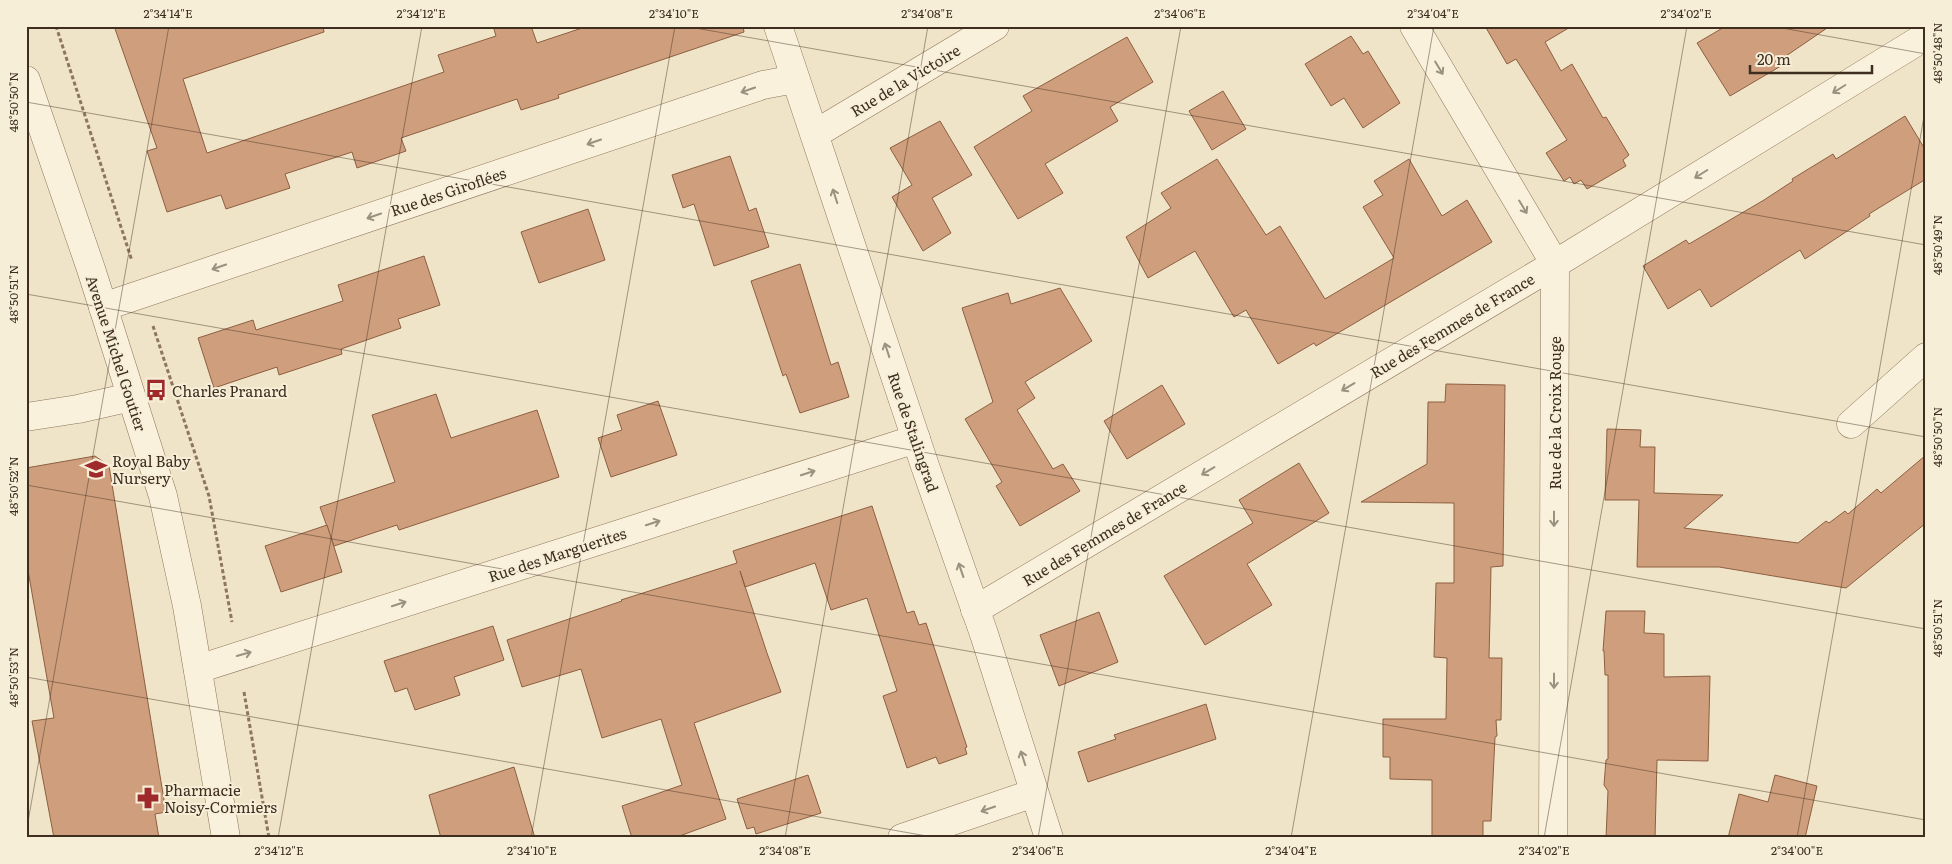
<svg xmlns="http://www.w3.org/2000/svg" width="1952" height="864" viewBox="0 0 1952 864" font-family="Literata,serif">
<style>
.building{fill:#cf9f7d;stroke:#8d5f41}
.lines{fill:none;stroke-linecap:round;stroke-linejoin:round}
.minor-casing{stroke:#8d765c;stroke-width:29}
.path{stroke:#8d765c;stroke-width:3;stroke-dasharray:4 2.5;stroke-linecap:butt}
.minor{stroke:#faf1dc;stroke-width:28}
.oneway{stroke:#9c907e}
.ticks{fill:none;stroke:#3d2e20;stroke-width:1;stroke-opacity:0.45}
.labels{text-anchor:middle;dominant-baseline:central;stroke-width:4;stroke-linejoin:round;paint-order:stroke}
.street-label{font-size:15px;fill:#3d2e20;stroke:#f7eed8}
.poi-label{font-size:15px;fill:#3d2e20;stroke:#f7eed8;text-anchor:start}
.neatline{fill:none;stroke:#3d2e20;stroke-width:2}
.ticks-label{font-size:12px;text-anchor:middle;fill:#3d2e20}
</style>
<rect width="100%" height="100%" fill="#f0e4c8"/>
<g class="building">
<path d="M114 26H323L324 32 183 79 207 153 444 72 438 55 496 36 493 26H531L537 43 588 26H743L744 32 558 95 559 98 521 110 517 99 401 138 406 151 357 168 352 152 285 174 290 188 226 209 221 195 167 212 147 151 157 148Z"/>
<path d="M1485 26H1572L1545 42 1561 71 1572 64 1603 118 1606 117 1629 155 1623 160 1626 166 1587 189 1581 180 1574 184 1570 177 1564 181 1546 153 1567 140 1516 59 1507 64Z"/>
<path d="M1726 26H1830L1783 58 1786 63 1730 96 1697 43Z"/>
<path d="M1351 36 1363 54 1368 51 1400 103 1363 128 1344 98 1331 106 1305 64Z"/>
<path d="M1127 37 1153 82 1110 107 1118 121 1045 164 1063 193 1018 219 974 147 1032 111 1023 96Z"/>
<path d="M1223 91 1246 129 1212 150 1189 111Z"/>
<path d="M1905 116 1926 151V179L1869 214 1870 216 1805 259 1800 250 1711 307 1700 289 1668 309 1643 266 1686 240 1689 244 1764 200 1793 181 1792 179 1833 154 1836 159Z"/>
<path d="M940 121 972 175 932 198 951 233 923 251 892 197 912 185 890 148Z"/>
<path d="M730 156 749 211 756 208 769 247 714 266 694 204 683 208 672 175Z"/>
<path d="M1217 159 1266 235 1280 226 1325 299 1394 258 1363 207 1383 195 1374 181 1409 159 1442 216 1467 200 1492 242 1316 346 1314 343 1278 364 1246 310 1234 317 1195 251 1148 278 1126 237 1171 208 1161 193Z"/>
<path d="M588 209 605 260 539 283 521 232Z"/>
<path d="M424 256 440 305 398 319 401 328 341 349 342 354 279 375 277 367 214 388 198 338 253 320 256 330 343 301 338 285Z"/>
<path d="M800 264 831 365 838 362 849 397 800 413 786 374 783 376 751 281Z"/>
<path d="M1060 288 1092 341 1025 382 1035 398 1017 410 1053 469 1063 464 1080 491 1020 526 996 486 1002 482 965 419 993 402 962 308 1008 293 1011 304Z"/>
<path d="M1446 384 1505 385 1503 566 1491 567 1490 617 1489 658H1502L1501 720H1496L1497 736 1495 737 1491 821H1483V838H1432V780L1390 779V757H1383V719H1446L1447 658 1434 657 1436 583H1454V503L1361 502 1427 464 1428 402H1445Z"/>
<path d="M1162 385 1185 424 1127 459 1104 421Z"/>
<path d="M436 394 451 438 537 410 559 477 399 530 397 525 334 546 320 507 395 482 372 415Z"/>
<path d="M658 401 677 455 611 477 598 438 622 430 617 415Z"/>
<path d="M1607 429 1641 430 1640 447H1655L1654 493 1723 495 1684 528 1798 543 1826 521 1829 523 1845 511 1848 514 1877 489 1881 493 1926 455V523L1846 588 1719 567H1637L1639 500H1605Z"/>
<path d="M95 456 109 466 166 812 155 814 159 838H54L32 721 54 718 26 559V468Z"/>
<path d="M1299 463 1329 513 1247 564 1272 605 1205 645 1164 576 1253 523 1239 500Z"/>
<path d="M872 506 907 613 914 611 919 625 926 623 967 747 965 748 967 754 939 764 936 757 907 768 883 696 897 691 867 598 831 610 815 563 745 587 740 571 767 653 781 692 694 723 726 819 674 838H632L622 806 682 785 661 719 602 738 581 669 522 687 507 640 622 601 621 600 737 563 733 551Z"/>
<path d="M327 525 342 572 281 592 265 546Z"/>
<path d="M1606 611H1645L1644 633 1664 634V677L1710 676 1708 761 1657 760 1655 838H1606L1608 791 1604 785 1606 760 1608 759V675H1605L1604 651H1603Z"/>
<path d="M1099 612 1118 662 1059 686 1040 635Z"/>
<path d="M493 626 504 660 454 677 460 695 415 710 407 688 395 692 384 661Z"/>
<path d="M1206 704 1216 739 1088 782 1078 752 1116 739 1114 735Z"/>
<path d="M514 767 535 838H441L429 795Z"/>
<path d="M808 775 821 813 756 834 754 827 747 829 737 799Z"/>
<path d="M1775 775 1817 786 1805 838H1728L1739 794 1768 802Z"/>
</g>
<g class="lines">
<g class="minor-casing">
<g id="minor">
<path d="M778 26 925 466 984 634 1049 838"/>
<path d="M1414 26 1555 264 1553 838"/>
<path d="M26 80 91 269 163 496 187 606 226 838"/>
<path d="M815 134 995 26"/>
<path d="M103 307 763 85 795 79"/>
<path d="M26 417 78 409 131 397"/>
<path d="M1851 424 1926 357"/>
<path d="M975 610 1555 264 1926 36"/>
<path d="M198 669 916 439"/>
<path d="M902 838 1034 793"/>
</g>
</g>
<g class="path">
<path d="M56 26 132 261"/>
<path d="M153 326 209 496 232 622"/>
<path d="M244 692 269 838"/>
</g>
<use href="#minor" class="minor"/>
</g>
<defs><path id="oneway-shaft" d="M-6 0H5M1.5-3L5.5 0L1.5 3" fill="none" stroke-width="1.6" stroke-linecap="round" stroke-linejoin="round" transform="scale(1.25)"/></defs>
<g class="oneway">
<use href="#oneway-shaft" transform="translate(1439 68) rotate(59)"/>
<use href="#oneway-shaft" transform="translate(1839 89) rotate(148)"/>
<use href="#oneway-shaft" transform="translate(748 90) rotate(161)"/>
<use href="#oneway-shaft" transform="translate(594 142) rotate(161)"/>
<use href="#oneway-shaft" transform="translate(1701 174) rotate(148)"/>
<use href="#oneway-shaft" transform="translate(835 196) rotate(-108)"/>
<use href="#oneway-shaft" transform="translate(1523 207) rotate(59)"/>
<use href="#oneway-shaft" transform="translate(374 216) rotate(161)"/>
<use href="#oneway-shaft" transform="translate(219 267) rotate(161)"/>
<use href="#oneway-shaft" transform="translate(887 350) rotate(-108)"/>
<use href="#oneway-shaft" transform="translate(1348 387) rotate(149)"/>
<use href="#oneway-shaft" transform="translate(1208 471) rotate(149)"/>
<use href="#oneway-shaft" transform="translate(808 473) rotate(-18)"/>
<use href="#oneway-shaft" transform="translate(1554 519) rotate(90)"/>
<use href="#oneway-shaft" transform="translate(653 523) rotate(-18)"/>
<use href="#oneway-shaft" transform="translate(961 570) rotate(-109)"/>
<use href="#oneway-shaft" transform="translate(399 604) rotate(-18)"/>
<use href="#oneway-shaft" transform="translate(244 654) rotate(-16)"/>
<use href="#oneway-shaft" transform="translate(1554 681) rotate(90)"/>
<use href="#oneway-shaft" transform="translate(1023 758) rotate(-108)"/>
<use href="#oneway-shaft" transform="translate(988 809) rotate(161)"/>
</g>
<path class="ticks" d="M684 26 1926 245M1771 26 1926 54M26 102 1926 437M26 294 1926 629M26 485 1926 820M26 677 938 838M26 833 169 26M278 838 422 26M531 838 675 26M785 838 928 26M1038 838 1181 26M1291 838 1434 26M1544 838 1687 26M1797 838 1926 105"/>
<defs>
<g id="bus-bare" transform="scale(1.725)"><path d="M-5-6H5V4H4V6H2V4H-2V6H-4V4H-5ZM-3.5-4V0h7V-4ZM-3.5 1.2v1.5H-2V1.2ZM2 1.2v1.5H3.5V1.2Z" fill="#9e2a2b" stroke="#f7eed8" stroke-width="2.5" paint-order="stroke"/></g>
<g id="school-bare" transform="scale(1.725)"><path d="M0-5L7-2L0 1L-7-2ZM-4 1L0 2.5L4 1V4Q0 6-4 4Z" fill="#9e2a2b" stroke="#f7eed8" stroke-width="2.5" paint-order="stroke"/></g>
<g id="pharmacy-bare" transform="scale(1.725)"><path d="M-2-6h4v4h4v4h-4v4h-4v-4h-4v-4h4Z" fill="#9e2a2b" stroke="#f7eed8" stroke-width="2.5" paint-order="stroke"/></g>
</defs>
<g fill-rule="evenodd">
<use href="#bus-bare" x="156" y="390"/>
<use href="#school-bare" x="96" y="469"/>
<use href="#pharmacy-bare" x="148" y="798"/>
</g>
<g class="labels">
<g class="street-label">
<text transform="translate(905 80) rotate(-31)">Rue de la Victoire</text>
<text transform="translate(448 191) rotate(-19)">Rue des Giroflées</text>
<text transform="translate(1452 325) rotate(-31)">Rue des Femmes de France</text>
<text transform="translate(117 353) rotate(72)">Avenue Michel Goutier</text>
<text transform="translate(1554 413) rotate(-90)">Rue de la Croix Rouge</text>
<text transform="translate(914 432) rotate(71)">Rue de Stalingrad</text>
<text transform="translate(1104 533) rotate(-31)">Rue des Femmes de France</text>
<text transform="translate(557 554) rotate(-18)">Rue des Marguerites</text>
</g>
<g class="poi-label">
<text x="172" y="390">Charles Pranard</text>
<text x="112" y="460">Royal Baby<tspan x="112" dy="17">Nursery</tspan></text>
<text x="164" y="789">Pharmacie<tspan x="164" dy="17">Noisy-Cormiers</tspan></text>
</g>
</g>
<rect width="1952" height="864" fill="none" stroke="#f7eed8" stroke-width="55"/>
<path d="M1750 65v8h122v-8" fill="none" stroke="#3d2e20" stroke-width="2.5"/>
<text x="1757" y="65" font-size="15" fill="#3d2e20" stroke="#f7eed8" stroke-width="4" paint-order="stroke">20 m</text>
<rect x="28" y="28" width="1896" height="808" class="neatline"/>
<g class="ticks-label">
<text x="168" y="18">2°34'14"E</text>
<text x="421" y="18">2°34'12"E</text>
<text x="674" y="18">2°34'10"E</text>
<text x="927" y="18">2°34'08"E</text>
<text x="1180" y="18">2°34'06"E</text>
<text x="1433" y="18">2°34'04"E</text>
<text x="1686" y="18">2°34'02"E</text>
<text transform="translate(1938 53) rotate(-90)" y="4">48°50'48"N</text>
<text transform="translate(14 102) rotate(-90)" y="4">48°50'50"N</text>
<text transform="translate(1938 245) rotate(-90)" y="4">48°50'49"N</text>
<text transform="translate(14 294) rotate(-90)" y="4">48°50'51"N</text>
<text transform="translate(1938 437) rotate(-90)" y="4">48°50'50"N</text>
<text transform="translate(14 486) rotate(-90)" y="4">48°50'52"N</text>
<text transform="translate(1938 628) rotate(-90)" y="4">48°50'51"N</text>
<text transform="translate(14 677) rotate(-90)" y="4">48°50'53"N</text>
<text x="279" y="855">2°34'12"E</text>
<text x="532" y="855">2°34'10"E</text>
<text x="785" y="855">2°34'08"E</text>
<text x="1038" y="855">2°34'06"E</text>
<text x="1291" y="855">2°34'04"E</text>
<text x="1544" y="855">2°34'02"E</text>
<text x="1797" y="855">2°34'00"E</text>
</g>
</svg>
